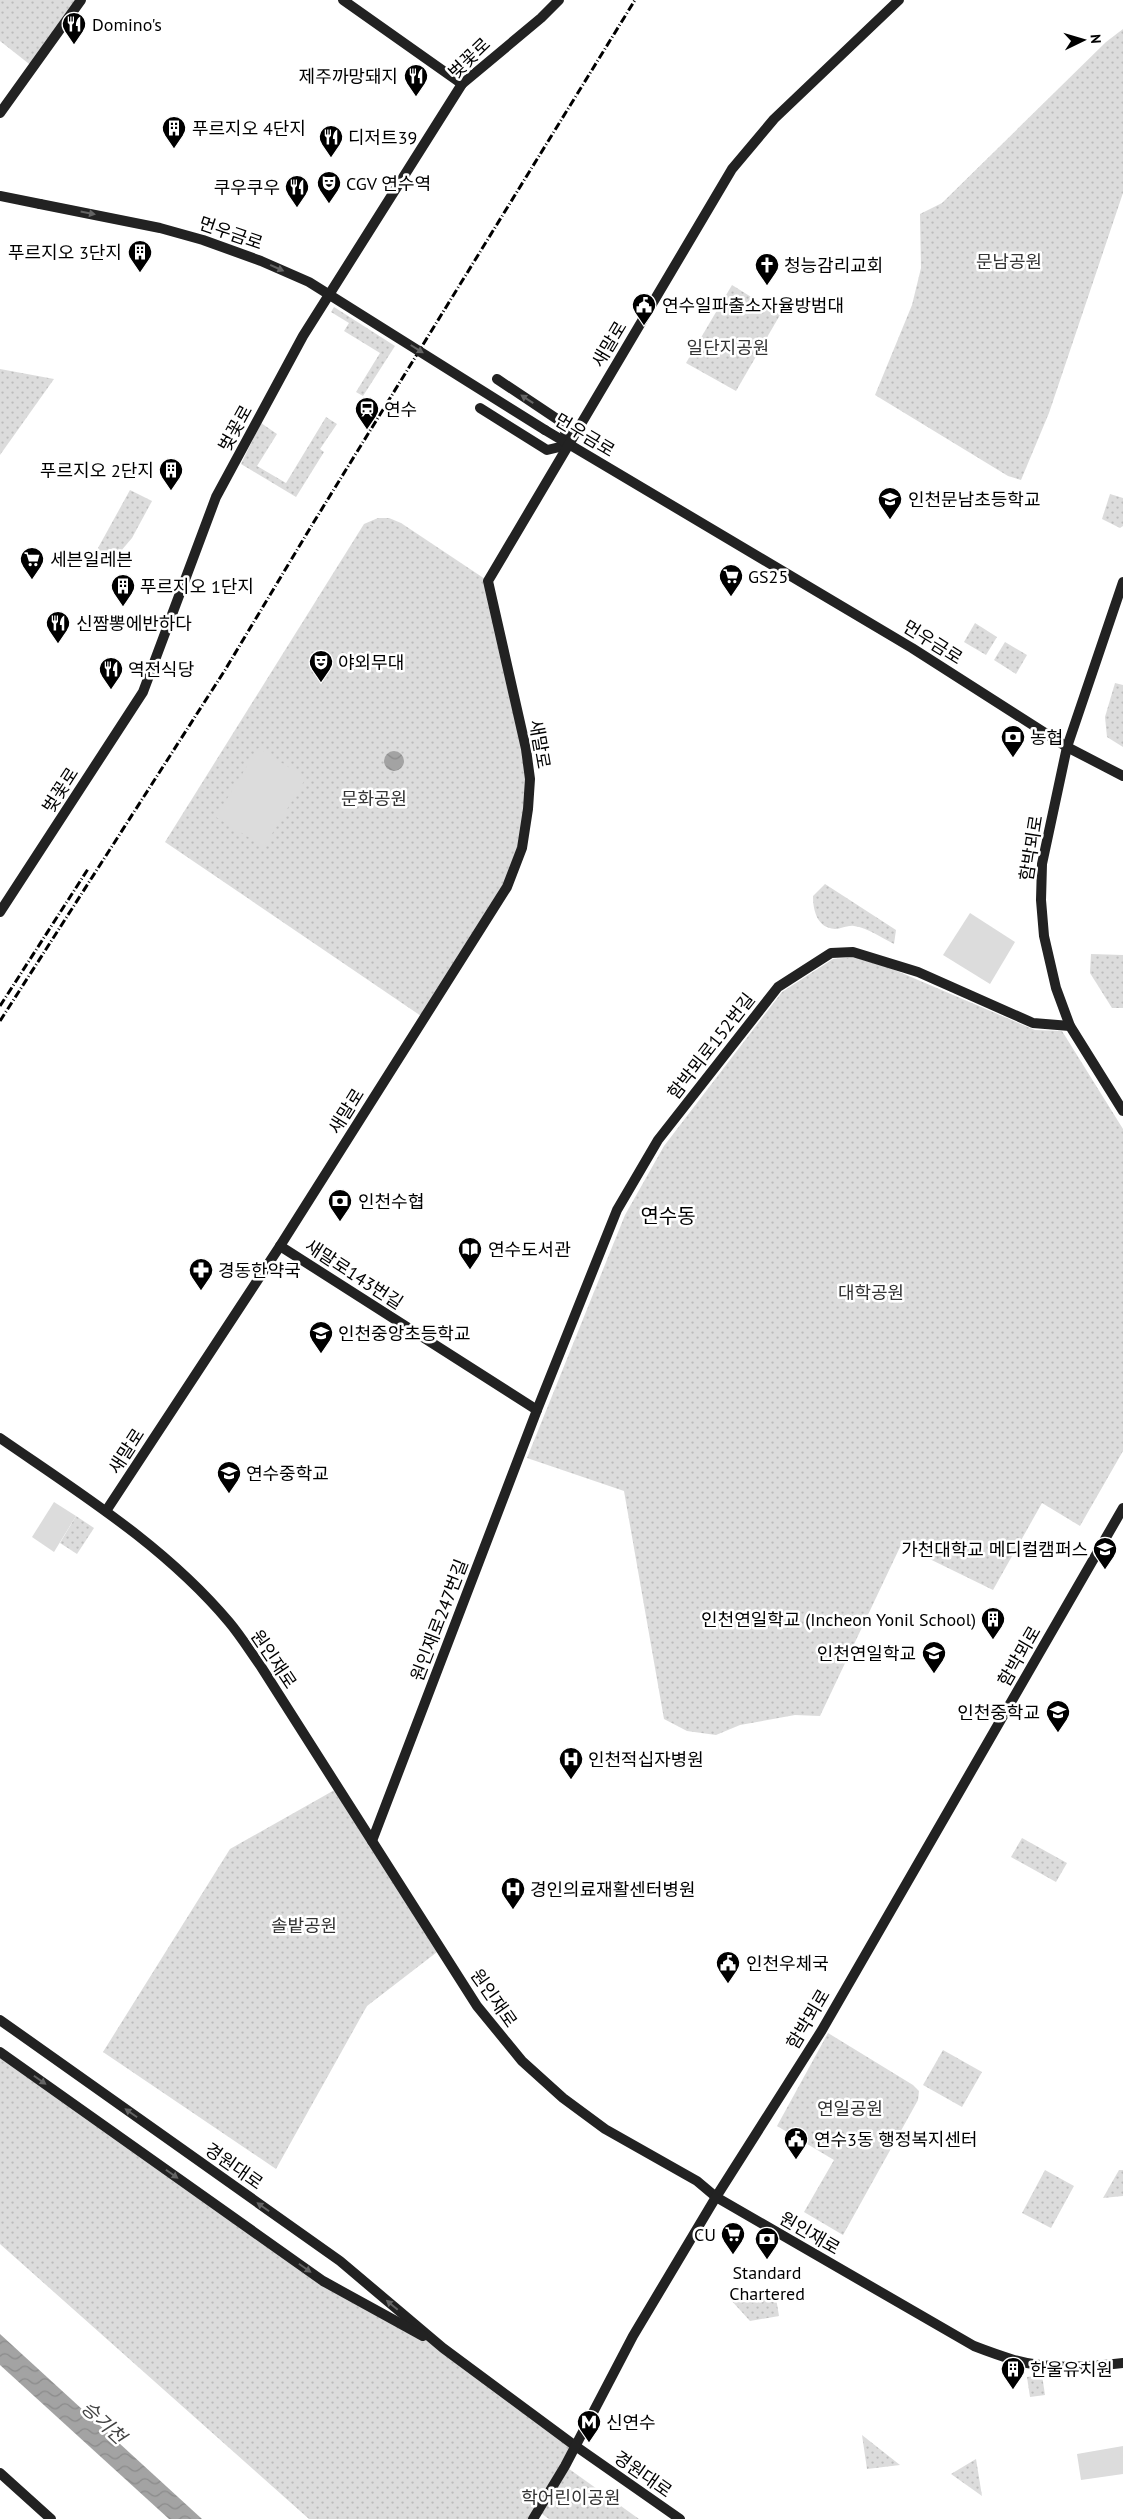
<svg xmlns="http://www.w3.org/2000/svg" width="1123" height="2519" viewBox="0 0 1123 2519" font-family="'PT Sans','Noto Sans KR',sans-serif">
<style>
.grass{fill:url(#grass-dots)}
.pitch{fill:#dcdcdc}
.water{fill:url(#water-waves)}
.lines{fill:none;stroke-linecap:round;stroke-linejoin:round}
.secondary{stroke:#222;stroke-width:10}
.rail{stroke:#000;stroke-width:3;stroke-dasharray:8 2.5 1 2.5;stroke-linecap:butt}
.secondary-bridge{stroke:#222;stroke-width:10}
.oneway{fill:#646464}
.labels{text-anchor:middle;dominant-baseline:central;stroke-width:5;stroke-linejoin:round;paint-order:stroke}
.poi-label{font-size:18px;fill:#000;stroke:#fff;text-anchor:start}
.street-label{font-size:18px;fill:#000;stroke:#fff}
.park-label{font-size:18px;fill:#333;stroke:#fff}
.water-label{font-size:19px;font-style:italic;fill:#444;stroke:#fff}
.quarter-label{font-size:20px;fill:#000;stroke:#fff}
</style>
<defs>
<pattern id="grass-dots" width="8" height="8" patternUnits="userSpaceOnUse" patternTransform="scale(1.25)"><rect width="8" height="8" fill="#dcdcdc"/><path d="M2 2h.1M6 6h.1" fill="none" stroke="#bbb" stroke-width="1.8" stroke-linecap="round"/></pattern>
<pattern id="water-waves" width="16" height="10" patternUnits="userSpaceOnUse" patternTransform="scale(1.25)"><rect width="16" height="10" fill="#a3a3a3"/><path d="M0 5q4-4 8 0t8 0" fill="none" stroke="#8b8b8b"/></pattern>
</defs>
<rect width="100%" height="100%" fill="#fff"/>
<g class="grass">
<path d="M0 0H79L33 67 0 41Z"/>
<path d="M1123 29V193L1049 413 1021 480 1008 476 875 395 912 305 921 268 920 214 942 203 1106 42Z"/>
<path d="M732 285 780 315 736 391 686 363Z"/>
<path d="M334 307 395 346 363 396 356 392 380 353 344 331 349 323 331 312Z"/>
<path d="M0 369 54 379 0 455Z"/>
<path d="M326 417 337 424 320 449 324 452 296 497 241 464 261 423 277 434 257 466 286 483Z"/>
<path d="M130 490 152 501 132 538 109 565 98 548Z"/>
<path d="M1110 494 1123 498V526L1120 528 1102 519Z"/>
<path d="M378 518H389L401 523 488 581 526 749 528 809 507 887 424 1018 165 842 364 524Z"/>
<path d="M975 623 997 637 986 655 964 642Z"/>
<path d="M1005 642 1027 655 1016 674 994 660Z"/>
<path d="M1115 683 1123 685V747L1107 737 1105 717Z"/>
<path d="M825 884 896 930 894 944C882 938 868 928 854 926 848 925 841 929 835 929 817 928 813 910 813 896Z"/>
<path d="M1091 954 1123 955V1008H1112L1090 973Z"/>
<path d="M854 957 890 968 1035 1030 1062 1031 1123 1129V1451L1080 1526 1042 1503 993 1590 901 1545 820 1716 795 1715 740 1725 716 1735 687 1731 664 1719 624 1491 527 1458 625 1215 664 1146 782 992 833 959Z"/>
<path d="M76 1516 94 1528 77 1554 60 1543Z"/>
<path d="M338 1788 441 1949 367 2006 276 2169 103 2052 230 1849Z"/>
<path d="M1022 1838 1067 1863 1056 1882 1011 1857Z"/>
<path d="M828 2033 913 2085 919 2091 918 2100 843 2235 804 2212 834 2160 777 2126Z"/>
<path d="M943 2050 982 2072 962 2107 923 2085Z"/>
<path d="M0 2052 323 2281 443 2348 574 2445 530 2519H309L0 2244Z"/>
<path d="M1045 2170 1074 2186 1051 2228 1022 2213Z"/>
<path d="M1119 2170H1123V2196L1103 2198Z"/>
<path d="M775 2292 779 2316 750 2321 730 2299Z"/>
<path d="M1042 2375 1045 2395 1030 2397 1027 2377Z"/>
<path d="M862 2435 900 2465 867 2469Z"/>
<path d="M976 2459 982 2496 951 2474Z"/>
<path d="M565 2466 639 2519H549L538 2511Z"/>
</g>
<g class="pitch">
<path d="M258 748 306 778 264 847 216 817Z"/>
<path d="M970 913 1015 942 990 984 943 955Z"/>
<path d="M54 1502 76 1516 54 1552 32 1537Z"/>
<path d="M1123 2446V2474L1081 2480 1077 2454Z"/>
</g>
<g class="water">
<circle cx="394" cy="761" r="10"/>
<path d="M0 2334 202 2519H169L0 2365Z"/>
</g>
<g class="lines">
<g class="secondary">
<path d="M343 0 462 84"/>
<path d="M0 113 81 0"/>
<path d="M0 196 40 204"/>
<path d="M480 408 547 450 568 445 563 423 497 379"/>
<path d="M545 430 912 648 1067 747 1123 776"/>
<path d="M1123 582 1067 747 1042 864 1041 900 1044 936 1056 988 1070 1026 1123 1111"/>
<path d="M0 912 143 692 216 497 303 336 462 84 541 18 559 0"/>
<path d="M280 1246 537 1410"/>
<path d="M0 1438C81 1494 165 1546 229 1622 240 1635 250 1651 260 1665L477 2006 522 2061 563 2098 605 2129 697 2181 716 2197 974 2346C987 2351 1001 2356 1014 2360 1049 2370 1087 2367 1123 2363"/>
<path d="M106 1511 280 1246 507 887 522 848 528 809 530 779 526 749 488 581 732 169 774 119 899 0"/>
<path d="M372 1841 537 1410 617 1210 658 1140 778 987 831 953 853 952 918 972 1033 1023 1070 1026"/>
<path d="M0 2020 340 2261 443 2348 574 2445 680 2519"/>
<path d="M0 2052 323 2281 423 2336"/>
<path d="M0 2473 51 2519"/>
<path d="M533 2519 565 2466 633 2336 716 2197 822 2030 1123 1508"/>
</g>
<g class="rail">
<path d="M0 1006 88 869"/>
<path d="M0 1021 225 670 312 525 635 0"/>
</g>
<path class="secondary-bridge" d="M40 204 160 228 203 240 261 261 309 282 545 430"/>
</g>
<defs><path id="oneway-solid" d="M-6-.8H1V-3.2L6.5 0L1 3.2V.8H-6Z" transform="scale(1.25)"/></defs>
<g class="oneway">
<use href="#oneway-solid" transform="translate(88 213) rotate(11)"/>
<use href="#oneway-solid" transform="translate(277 268) rotate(24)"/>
<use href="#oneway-solid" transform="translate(417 349) rotate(32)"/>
<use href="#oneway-solid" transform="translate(527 399) rotate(-147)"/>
<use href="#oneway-solid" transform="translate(40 2080) rotate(35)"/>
<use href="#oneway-solid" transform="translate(131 2113) rotate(-145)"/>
<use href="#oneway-solid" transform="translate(172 2174) rotate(35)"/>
<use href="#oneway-solid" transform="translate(263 2207) rotate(-145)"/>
<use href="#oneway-solid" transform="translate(305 2268) rotate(35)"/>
<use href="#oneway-solid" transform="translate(392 2305) rotate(-140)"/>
</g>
<defs>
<g id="restaurant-pin" transform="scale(1.25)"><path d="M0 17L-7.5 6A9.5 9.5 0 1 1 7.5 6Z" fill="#000" stroke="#fff"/><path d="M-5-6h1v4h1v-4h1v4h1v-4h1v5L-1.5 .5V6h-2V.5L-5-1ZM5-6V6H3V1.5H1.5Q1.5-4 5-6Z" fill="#fff"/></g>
<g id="building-pin" transform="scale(1.25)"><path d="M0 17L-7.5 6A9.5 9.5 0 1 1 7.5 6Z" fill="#000" stroke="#fff"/><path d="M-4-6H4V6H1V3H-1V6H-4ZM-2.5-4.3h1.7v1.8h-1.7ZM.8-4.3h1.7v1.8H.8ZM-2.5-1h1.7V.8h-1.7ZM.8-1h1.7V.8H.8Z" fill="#fff"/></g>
<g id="theatre-pin" transform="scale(1.25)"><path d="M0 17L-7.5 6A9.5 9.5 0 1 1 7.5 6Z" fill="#000" stroke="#fff"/><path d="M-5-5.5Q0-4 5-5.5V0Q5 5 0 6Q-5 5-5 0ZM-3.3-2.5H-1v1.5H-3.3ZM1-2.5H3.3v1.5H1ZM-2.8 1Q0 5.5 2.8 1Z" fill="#fff"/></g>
<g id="church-pin" transform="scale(1.25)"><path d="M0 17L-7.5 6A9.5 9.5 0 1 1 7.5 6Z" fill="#000" stroke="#fff"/><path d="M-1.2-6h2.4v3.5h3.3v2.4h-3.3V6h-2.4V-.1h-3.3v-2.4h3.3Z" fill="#fff"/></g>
<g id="civic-pin" transform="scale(1.25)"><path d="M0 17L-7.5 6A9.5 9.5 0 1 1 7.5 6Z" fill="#000" stroke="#fff"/><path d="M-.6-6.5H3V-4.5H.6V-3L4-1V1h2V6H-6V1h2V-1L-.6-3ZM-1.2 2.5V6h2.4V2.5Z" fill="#fff"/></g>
<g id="station-pin" transform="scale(1.25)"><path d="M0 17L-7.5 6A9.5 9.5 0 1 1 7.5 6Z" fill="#000" stroke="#fff"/><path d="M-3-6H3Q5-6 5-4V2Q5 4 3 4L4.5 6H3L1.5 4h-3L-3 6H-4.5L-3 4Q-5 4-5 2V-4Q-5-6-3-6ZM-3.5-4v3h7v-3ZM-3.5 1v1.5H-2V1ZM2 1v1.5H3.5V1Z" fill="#fff"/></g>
<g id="school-pin" transform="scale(1.25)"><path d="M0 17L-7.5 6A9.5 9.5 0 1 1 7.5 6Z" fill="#000" stroke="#fff"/><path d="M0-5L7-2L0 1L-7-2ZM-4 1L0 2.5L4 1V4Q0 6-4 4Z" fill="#fff"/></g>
<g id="supermarket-pin" transform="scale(1.25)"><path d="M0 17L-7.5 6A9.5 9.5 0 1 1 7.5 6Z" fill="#000" stroke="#fff"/><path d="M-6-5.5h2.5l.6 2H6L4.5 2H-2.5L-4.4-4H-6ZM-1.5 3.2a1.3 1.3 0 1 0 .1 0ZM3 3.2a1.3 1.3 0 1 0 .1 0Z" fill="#fff"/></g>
<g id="bank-pin" transform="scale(1.25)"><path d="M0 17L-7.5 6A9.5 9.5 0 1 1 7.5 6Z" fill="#000" stroke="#fff"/><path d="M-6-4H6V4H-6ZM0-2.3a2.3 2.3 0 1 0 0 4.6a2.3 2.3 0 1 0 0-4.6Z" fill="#fff"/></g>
<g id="library-pin" transform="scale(1.25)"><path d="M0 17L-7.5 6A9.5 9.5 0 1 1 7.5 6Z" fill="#000" stroke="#fff"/><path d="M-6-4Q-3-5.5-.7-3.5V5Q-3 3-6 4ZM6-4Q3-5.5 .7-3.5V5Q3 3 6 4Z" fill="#fff"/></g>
<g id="pharmacy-pin" transform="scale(1.25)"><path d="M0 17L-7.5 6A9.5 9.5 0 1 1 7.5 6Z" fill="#000" stroke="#fff"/><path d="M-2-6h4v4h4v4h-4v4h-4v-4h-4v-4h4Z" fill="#fff"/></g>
<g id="university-pin" transform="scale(1.25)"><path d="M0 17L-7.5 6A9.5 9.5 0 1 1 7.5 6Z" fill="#000" stroke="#fff"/><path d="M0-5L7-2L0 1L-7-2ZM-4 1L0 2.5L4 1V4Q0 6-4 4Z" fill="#fff"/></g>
<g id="hospital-pin" transform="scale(1.25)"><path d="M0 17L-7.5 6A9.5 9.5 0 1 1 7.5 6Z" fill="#000" stroke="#fff"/><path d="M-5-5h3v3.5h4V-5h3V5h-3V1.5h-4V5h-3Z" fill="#fff"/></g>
<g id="metro-pin" transform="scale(1.25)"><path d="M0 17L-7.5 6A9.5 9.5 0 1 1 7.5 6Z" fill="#000" stroke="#fff"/><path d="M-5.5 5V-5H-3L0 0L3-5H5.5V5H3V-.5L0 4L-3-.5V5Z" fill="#fff"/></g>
</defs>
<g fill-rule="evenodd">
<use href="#restaurant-pin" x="74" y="24"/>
<use href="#restaurant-pin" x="416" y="76"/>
<use href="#building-pin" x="174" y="128"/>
<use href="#restaurant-pin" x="331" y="137"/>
<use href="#theatre-pin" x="329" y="183"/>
<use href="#restaurant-pin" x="297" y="187"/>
<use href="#building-pin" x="140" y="252"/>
<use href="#church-pin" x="767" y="265"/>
<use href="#civic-pin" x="644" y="305"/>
<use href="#station-pin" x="367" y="409"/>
<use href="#building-pin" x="171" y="470"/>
<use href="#school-pin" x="890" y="499"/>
<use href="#supermarket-pin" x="32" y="559"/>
<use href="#supermarket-pin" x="731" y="576"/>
<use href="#building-pin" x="123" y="586"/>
<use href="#restaurant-pin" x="58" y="623"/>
<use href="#theatre-pin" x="321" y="662"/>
<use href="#restaurant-pin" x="111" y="669"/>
<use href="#bank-pin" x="1013" y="737"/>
<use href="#bank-pin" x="340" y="1201"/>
<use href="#library-pin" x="470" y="1249"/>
<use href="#pharmacy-pin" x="201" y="1270"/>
<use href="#school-pin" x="321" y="1333"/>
<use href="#school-pin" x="229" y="1473"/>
<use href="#university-pin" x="1105" y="1549"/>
<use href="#building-pin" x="993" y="1619"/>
<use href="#school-pin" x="934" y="1653"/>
<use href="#school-pin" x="1058" y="1712"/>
<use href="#hospital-pin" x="571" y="1759"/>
<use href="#hospital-pin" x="513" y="1889"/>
<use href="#civic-pin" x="728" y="1963"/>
<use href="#civic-pin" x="796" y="2139"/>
<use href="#supermarket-pin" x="733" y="2234"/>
<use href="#bank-pin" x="767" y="2239"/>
<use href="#building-pin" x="1013" y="2369"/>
<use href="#metro-pin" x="589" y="2422"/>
</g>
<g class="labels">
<g class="poi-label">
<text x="92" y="24">Domino's</text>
<text x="398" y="76" text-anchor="end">제주까망돼지</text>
<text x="192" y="128">푸르지오 4단지</text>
<text x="348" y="137">디저트39</text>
<text x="346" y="183">CGV 연수역</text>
<text x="280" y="187" text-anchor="end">쿠우쿠우</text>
<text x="122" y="252" text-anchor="end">푸르지오 3단지</text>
<text x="784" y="265">청능감리교회</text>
<text x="662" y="305">연수일파출소자율방범대</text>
<text x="384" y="409">연수</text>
<text x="154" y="470" text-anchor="end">푸르지오 2단지</text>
<text x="908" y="499">인천문남초등학교</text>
<text x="50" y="559">세븐일레븐</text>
<text x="748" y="576">GS25</text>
<text x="140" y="586">푸르지오 1단지</text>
<text x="76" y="623">신짬뽕에반하다</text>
<text x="338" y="662">야외무대</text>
<text x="128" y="669">역전식당</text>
<text x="1030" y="737">농협</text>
<text x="358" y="1201">인천수협</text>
<text x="488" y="1249">연수도서관</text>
<text x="218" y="1270">경동한약국</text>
<text x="338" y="1333">인천중앙초등학교</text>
<text x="246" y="1473">연수중학교</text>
<text x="1088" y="1549" text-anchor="end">가천대학교 메디컬캠퍼스</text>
<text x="976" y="1619" text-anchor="end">인천연일학교 (Incheon Yonil School)</text>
<text x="916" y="1653" text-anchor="end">인천연일학교</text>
<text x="1040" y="1712" text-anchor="end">인천중학교</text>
<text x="588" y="1759">인천적십자병원</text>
<text x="530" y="1889">경인의료재활센터병원</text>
<text x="746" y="1963">인천우체국</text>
<text x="814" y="2139">연수3동 행정복지센터</text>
<text x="716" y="2234" text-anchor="end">CU</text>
<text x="767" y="2272" text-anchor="middle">Standard<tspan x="767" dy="21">Chartered</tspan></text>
<text x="1030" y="2369">한울유치원</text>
<text x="606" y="2422">신연수</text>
</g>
<g class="street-label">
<text transform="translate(469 58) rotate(-44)">벚꽃로</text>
<text transform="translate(231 233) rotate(19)">먼우금로</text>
<text transform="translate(609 344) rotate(-59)">새말로</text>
<text transform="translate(235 428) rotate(-61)">벚꽃로</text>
<text transform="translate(585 435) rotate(31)">먼우금로</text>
<text transform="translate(933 642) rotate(32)">먼우금로</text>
<text transform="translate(540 744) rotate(80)">새말로</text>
<text transform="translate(60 790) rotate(-57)">벚꽃로</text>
<text transform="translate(1031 848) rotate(-81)">함박뫼로</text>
<text transform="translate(711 1046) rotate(-52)">함박뫼로152번길</text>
<text transform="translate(346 1111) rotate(-58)">새말로</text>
<text transform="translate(354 1274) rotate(33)">새말로143번길</text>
<text transform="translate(126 1451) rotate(-57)">새말로</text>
<text transform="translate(439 1620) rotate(-69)">원인재로247번길</text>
<text transform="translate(1019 1656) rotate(-60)">함박뫼로</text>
<text transform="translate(274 1659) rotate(56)">원인재로</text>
<text transform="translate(494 1998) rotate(55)">원인재로</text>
<text transform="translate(808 2019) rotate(-59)">함박뫼로</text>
<text transform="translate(234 2166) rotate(35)">경원대로</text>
<text transform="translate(810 2233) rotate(30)">원인재로</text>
<text transform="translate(643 2474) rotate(35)">경원대로</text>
</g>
<g class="park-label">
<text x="1009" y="261">문남공원</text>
<text x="728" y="347">일단지공원</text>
<text x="374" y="798">문화공원</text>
<text x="871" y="1292">대학공원</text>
<text x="304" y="1925">솔밭공원</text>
<text x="850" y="2108">연일공원</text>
<text x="571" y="2497">학어린이공원</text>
</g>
<g class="water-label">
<text transform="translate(104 2422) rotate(43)">승기천</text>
</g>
<g class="quarter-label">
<text x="668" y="1216">연수동</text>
</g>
</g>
<g transform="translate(1083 40) rotate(85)" stroke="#ffffff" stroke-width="4" paint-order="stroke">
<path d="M0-4L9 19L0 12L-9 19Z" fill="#000000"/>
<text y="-8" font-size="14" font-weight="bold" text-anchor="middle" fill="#000000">N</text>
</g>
</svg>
